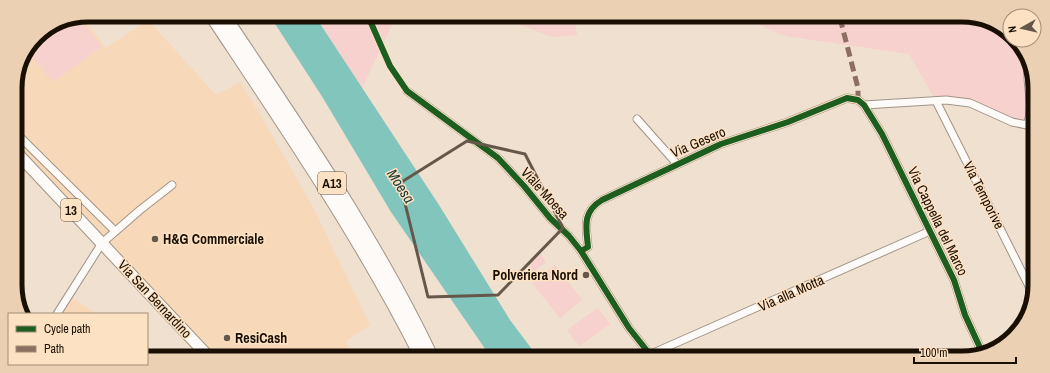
<svg xmlns="http://www.w3.org/2000/svg" width="1050" height="373" viewBox="0 0 1050 373" font-family="'Archivo Narrow',sans-serif">
<style>
.built{fill:#f7d9ba}
.green{fill:#f6d1cd}
.water{fill:#81c5bc}
.lines{fill:none;stroke-linecap:round;stroke-linejoin:round}
.minor-casing{stroke:#a19486;stroke-width:9}
.primary-casing{stroke:#a19486;stroke-width:13}
.motorway-casing{stroke:#a19486;stroke-width:15}
.minor{stroke:#fdfaf8;stroke-width:7}
.primary{stroke:#fdfaf8;stroke-width:11}
.motorway{stroke:#fdfaf8;stroke-width:13}
.quiet{stroke:#8d6e63;stroke-width:5;stroke-dasharray:10 5;stroke-linecap:butt}
.cycleway-casing{stroke:#fde1c3;stroke-width:8}
.cycleway{stroke:#1b5e20;stroke-width:6}
.marked{fill:none;stroke:#65584b;stroke-width:3;stroke-linejoin:round}
.poi-dot{fill:#65584b;stroke:#fde1c3;stroke-width:1.5}
.labels{text-anchor:middle;dominant-baseline:central;stroke-width:3;stroke-linejoin:round;paint-order:stroke}
.shield{fill:#fde1c3;stroke:#5e4e3d;stroke-width:1}
.shield-label{font-size:13px;font-weight:bold;fill:#1a0f03}
.street-label{font-size:14px;fill:#1a0f03;stroke:#fde1c3}
.poi-label{font-size:14px;font-weight:bold;fill:#1a0f03;stroke:#fde1c3;text-anchor:start}
.water-label{font-size:15px;font-style:italic;fill:#1a3b39;stroke:#fde1c3}
.rim{fill:none;stroke:#1a0f03;stroke-width:5}
</style>
<rect width="100%" height="100%" fill="#f0e0d0"/>
<g class="built">
<path d="M82 17 106 48 148 20 216 95 240 82 257 109 314 209 370 325 346 341 352 355H208L16 152 15 83 23 55 40 33Z"/>
<path d="M72 297 96 314H62Z"/>
</g>
<g class="green">
<path d="M315 16H396L362 88 316 17Z"/>
<path d="M501 17H575L577 35 552 37Z"/>
<path d="M79 18 102 47 53 82 26 51 40 33Z"/>
<path d="M746 18 985 19 1010 35V40H1017L1028 65 1027 125 970 103 936 101 909 54 785 36Z"/>
<path d="M541 254 546 262 533 272 527 264Z"/>
<path d="M555 265 582 300 560 318 532 283Z"/>
<path d="M598 308 610 324 579 346 567 330Z"/>
</g>
<path class="water" d="M270 16H315L439 205 510 320 537 356H490L391 212 323 98Z"/>
<g class="lines">
<g class="minor-casing">
<g id="minor">
<path d="M407 91 498 158 524 186 550 218 569 236 581 251 629 328 652 357"/>
<path d="M936 101 1031 290"/>
<path d="M864 105 946 100 970 103 1012 122 1027 125 1034 131"/>
<path d="M637 119 677 164"/>
<path d="M1027 125C1035 105 1026 86 1028 65"/>
<path d="M15 132 115 231"/>
<path d="M581 251 588 247C586 227 582 212 602 200L721 144 788 122 847 98 858 100 864 105 882 134 954 280 965 315 982 352"/>
<path d="M57 314 102 243 140 210 172 185"/>
<path d="M651 354 930 231"/>
</g>
</g>
<g class="primary-casing">
<path id="primary" d="M16 152 207 355"/>
</g>
<g class="motorway-casing">
<g id="motorway">
<path d="M212 16C285 126 361 237 421 356"/>
<path d="M224 16C297 126 374 236 431 356"/>
</g>
</g>
<use href="#minor" class="minor"/>
<use href="#primary" class="primary"/>
<use href="#motorway" class="motorway"/>
<path class="quiet" d="M840 18 858 88V100"/>
<g class="cycleway-casing">
<g id="cycleway">
<path d="M368 16 390 66 407 91 498 158 524 186 550 218 569 236 581 251 629 328 652 357"/>
<path d="M581 251 588 247C586 227 582 212 602 200L721 144 788 122 847 98 858 100 864 105 882 134 954 280 965 315 982 352"/>
</g>
</g>
<use href="#cycleway" class="cycleway"/>
</g>
<path class="marked" d="M467 141 525 154 563 228 498 295 428 297 400 183Z"/>
<g class="poi-dot">
<circle cx="155" cy="239" r="4"/>
<circle cx="586" cy="275" r="4"/>
<circle cx="227" cy="338" r="4"/>
</g>
<g class="labels">
<g class="shield">
<rect x="318" y="172" width="28" height="22" rx="3"/>
<rect x="61" y="199" width="20" height="22" rx="3"/>
</g>
<g class="shield-label">
<text x="332" y="183">A13</text>
<text x="71" y="210">13</text>
</g>
<g class="street-label">
<text transform="translate(698 142) rotate(-23)">Via Gesero</text>
<text transform="translate(545 193) rotate(48)">Viale Moesa</text>
<text transform="translate(984 195) rotate(63)">Via Temporive</text>
<text transform="translate(938 221) rotate(64)">Via Cappella del Marco</text>
<text transform="translate(791 293) rotate(-24)">Via alla Motta</text>
<text transform="translate(155 299) rotate(47)">Via San Bernardino</text>
</g>
<g class="poi-label">
<text x="163" y="239">H&amp;G Commerciale</text>
<text x="578" y="275" text-anchor="end">Polveriera Nord</text>
<text x="235" y="338">ResiCash</text>
</g>
<g class="water-label">
<text transform="translate(401 186) rotate(57)">Moesa</text>
</g>
</g>
<path d="M0 0H1050V373H0ZM88 22H962A66 66 0 0 1 1028 88V285A66 66 0 0 1 962 351H88A66 66 0 0 1 22 285V88A66 66 0 0 1 88 22Z" fill="#ebd0b4" fill-rule="evenodd"/>
<path class="rim" d="M88 22H962A66 66 0 0 1 1028 88V285A66 66 0 0 1 962 351H88A66 66 0 0 1 22 285V88A66 66 0 0 1 88 22Z"/>
<rect x="8" y="313" width="140" height="52" fill="#fde1c3" stroke="#a28d76"/>
<rect x="16" y="326" width="20" height="6" fill="#1b5e20" stroke="#a28d76"/>
<text x="44" y="333" font-size="12" fill="#1a0f03">Cycle path</text>
<rect x="16" y="346" width="20" height="6" fill="#8d6e63" stroke="#a28d76"/>
<text x="44" y="353" font-size="12" fill="#1a0f03">Path</text>
<g transform="translate(1022 28) rotate(262)"><circle r="19" fill="#fde1c3" stroke="#a28d76"/>
<path d="M0-3L7 15L0 10L-7 15Z" fill="#65584b"/>
<text y="-6" font-size="11" font-weight="bold" text-anchor="middle" fill="#1a0f03">N</text>
</g>
<path d="M914 357v6h102v-6" fill="none" stroke="#1a0f03" stroke-width="2"/>
<text x="920" y="357" font-size="12" fill="#1a0f03" stroke="#fde1c3" stroke-width="3" paint-order="stroke">100 m</text>
</svg>
